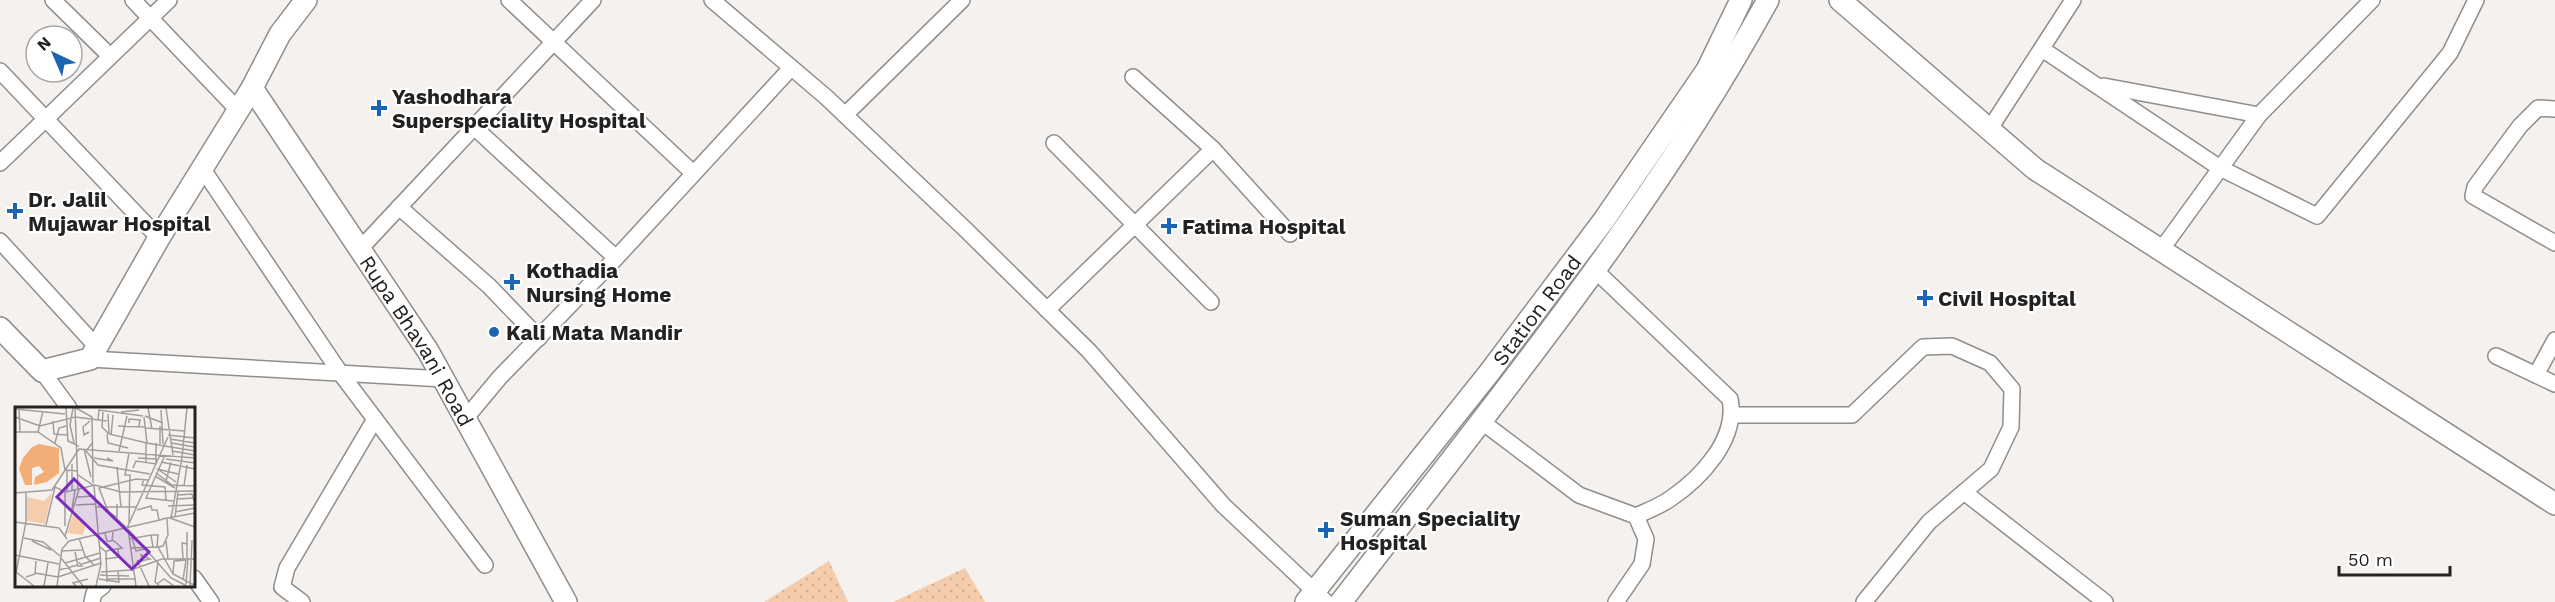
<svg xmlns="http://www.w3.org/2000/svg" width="2555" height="602" viewBox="0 0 2555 602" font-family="'Work Sans',sans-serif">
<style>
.garden{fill:url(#garden-dots)}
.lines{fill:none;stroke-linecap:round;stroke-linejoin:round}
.street-casing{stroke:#908d8a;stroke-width:18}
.secondary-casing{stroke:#908d8a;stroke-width:24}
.street{stroke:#fff;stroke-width:15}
.secondary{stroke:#fff;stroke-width:21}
.poi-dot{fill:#1c64b4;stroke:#fff;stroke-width:2}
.labels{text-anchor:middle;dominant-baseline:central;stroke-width:4.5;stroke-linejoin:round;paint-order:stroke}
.poi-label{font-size:21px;font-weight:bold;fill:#242221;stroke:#fff;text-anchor:start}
.street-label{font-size:21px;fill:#242221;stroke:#fff}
.inset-road{fill:none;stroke:#a19e9c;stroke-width:1.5}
.view{fill:#7b2cbf;fill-opacity:0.15;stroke:#7b2cbf;stroke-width:3}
.inset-edge{fill:none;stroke:#242221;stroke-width:3}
</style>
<defs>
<pattern id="garden-dots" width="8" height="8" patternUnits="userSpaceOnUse" patternTransform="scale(1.5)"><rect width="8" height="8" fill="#f6cdac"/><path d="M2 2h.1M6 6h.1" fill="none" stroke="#d3b094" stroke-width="1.8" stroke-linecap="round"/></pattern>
</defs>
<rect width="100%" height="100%" fill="#f5f1ee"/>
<g class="garden">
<path d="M829 561 848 602H764Z"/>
<path d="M965 568 985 602H893Z"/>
</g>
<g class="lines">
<g class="street-casing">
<g id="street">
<path d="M53 0 110 56"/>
<path d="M133 0 238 110"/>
<path d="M509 0 693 173"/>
<path d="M712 0 826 97 965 229 1089 351 1223 505 1326 602"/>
<path d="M2042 49 2220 168 2317 216 2450 53 2476 0"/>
<path d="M0 71 159 238"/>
<path d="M1133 77 1213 149 1290 234"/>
<path d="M2104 86 2259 115"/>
<path d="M2555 109 2538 108 2520 126 2475 187 2473 196 2555 243"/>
<path d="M845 115 962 0"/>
<path d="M474 127 616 258"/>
<path d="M1989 130 2073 0"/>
<path d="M1054 143 1211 302"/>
<path d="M0 163 169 0"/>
<path d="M202 168 341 374 485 565"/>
<path d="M399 207 489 286 539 338"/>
<path d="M0 241 96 346"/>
<path d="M360 249 593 0"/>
<path d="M2161 250 2259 115 2372 0"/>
<path d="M1047 310 1213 149"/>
<path d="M2496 356 2555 384"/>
<path d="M90 359 444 379"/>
<path d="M42 371 69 408"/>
<path d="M2536 375 2555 340"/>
<path d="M1733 415H1852L1923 347 1952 346 1990 363 2012 389 2011 427 1991 469 1929 522 1864 602"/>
<path d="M465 419 500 377 616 258 791 68"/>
<path d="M1481 421 1579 495 1636 516C1647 511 1660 506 1670 499 1701 478 1738 439 1730 399L1595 270"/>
<path d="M1964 492 2105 602"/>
<path d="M194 578 211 602"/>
<path d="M92 602 94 593 103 586"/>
<path d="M302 602 282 587 287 568 375 419"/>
<path d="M1616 602 1642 564 1646 539 1636 516"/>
</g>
</g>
<g class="secondary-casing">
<g id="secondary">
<path d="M1840 0 2035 169 2555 504"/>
<path id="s1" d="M252 88 428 351 566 602"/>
<path d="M0 328 42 371 90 359 159 238 252 88 280 34 306 0"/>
<path id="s2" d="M1306 602 1489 373 1604 220 1707 70 1741 0"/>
<path d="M1341 602C1491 407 1650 216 1768 0"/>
</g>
</g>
<use href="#street" class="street"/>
<use href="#secondary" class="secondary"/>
</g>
<g class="poi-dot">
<path d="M376 99h6v6h6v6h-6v6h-6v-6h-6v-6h6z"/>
<path d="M12 202h6v6h6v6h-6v6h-6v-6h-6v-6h6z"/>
<path d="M1166 217h6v6h6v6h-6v6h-6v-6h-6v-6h6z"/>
<path d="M509 273h6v6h6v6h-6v6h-6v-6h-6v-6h6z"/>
<path d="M1922 289h6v6h6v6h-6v6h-6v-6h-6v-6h6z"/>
<circle cx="494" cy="332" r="6"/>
<path d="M1323 521h6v6h6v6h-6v6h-6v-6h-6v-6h6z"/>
</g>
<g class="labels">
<g class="poi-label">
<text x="392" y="96">Yashodhara<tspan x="392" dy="24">Superspeciality Hospital</tspan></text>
<text x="28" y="199">Dr. Jalil<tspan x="28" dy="24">Mujawar Hospital</tspan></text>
<text x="1182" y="226">Fatima Hospital</text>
<text x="526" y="270">Kothadia<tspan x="526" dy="24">Nursing Home</tspan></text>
<text x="1938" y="298">Civil Hospital</text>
<text x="506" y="332">Kali Mata Mandir</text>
<text x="1340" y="518">Suman Speciality<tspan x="1340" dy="24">Hospital</tspan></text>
</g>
<g class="street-label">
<text stroke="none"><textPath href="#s2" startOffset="372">Station Road</textPath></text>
<text stroke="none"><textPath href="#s1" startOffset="302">Rupa Bhavani Road</textPath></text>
</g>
</g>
<g transform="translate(15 407)">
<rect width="180" height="180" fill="#f5f1ee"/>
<path d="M37 86 30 117 12 114V90L29 94Z" fill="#f6cdac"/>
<path d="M58 108 71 116 68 128 52 126Z" fill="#f6cdac"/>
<path d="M24 37 44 41V66L32 75 19 78 20 70 29 65 24 59 17 61V78H10L4 62 8 51 17 40Z" fill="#f2ae76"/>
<path class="inset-road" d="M51 1 53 34 64 39M58 1 55 18 59 36M60 1 63 82M61 1 77 10 78 76M133 1 137 22M151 1 158 48M0 2 50 7M4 2 5 25M146 3 148 37M88 5 87 20 94 27M106 5 124 3M93 7 94 27 132 36M130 9 148 16M0 10 25 19 60 10 92 14M129 10 132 36 156 40M83 13 84 3 128 9M38 14 39 27 52 28M114 16V12L125 13 124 19M103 19 130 20M130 21 170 24M0 25H23L46 41 50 63 63 64M23 25 28 4M74 25 69 28 68 20 75 14M92 27 93 36 113 41M96 28 98 8M153 28 180 31M155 32 180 36M78 35 71 44 83 58 135 67M40 36 44 21 51 19M131 36V56M156 36 180 40M145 37V19M156 40 180 44M69 42 76 70M104 44 112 9M157 44 180 48M114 46 110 68H115L114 117M150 48 131 91 158 94M167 50 172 1M79 51 98 54 92 51M123 51 141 52M151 52 180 56M146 55 180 62M57 57V83M102 60 106 100M118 61 121 54 141 57V36M142 62 163 67M144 63 161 75M141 66 157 78 180 79M63 68 79 79 86 157 81 179M140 69 160 81M129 72 127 78 150 80 151 93M151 74 156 55M169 79 172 58M52 84V64M0 86 37 83 64 42 180 51M163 88 177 87 179 94M62 90 80 89M162 92 180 91M102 97V112L112 121 153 30M61 98 80 97M153 99 180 98M80 100H122M57 102 60 83M122 103 136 99 137 103H142L144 113M160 105 180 101M101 110 93 104 84 81 121 72 133 73M160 110 163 85M155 111 180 120M156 111 167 51M147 112 180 106M0 115 44 121 52 132M31 118 40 80 51 85 80 78 106 85 180 84M50 119V85M113 122 121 179M113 122 156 171 172 179M172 125V151M90 126 92 134H97L98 125M136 128H143L142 140M50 129 64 82M9 131 28 135 45 149M64 131 70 149 79 158M117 131 121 144 131 142M114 132 136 128 138 140M17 134 36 143M151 134 153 152M84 139 91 145 92 175M143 140 148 139 153 128 152 111M115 141 143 140 158 167 179 178M46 144 67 143M91 144 107 141 98 133M60 145 63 159H67L64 155M0 148 44 157M46 151 68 179M168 151 167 136 173 137M90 152 104 150 103 142M122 153 134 179M123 155 130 153 135 152 126 148 128 154M143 155 140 175 144 178M50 156 85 146M67 157 86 151M44 163 63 158M1 165 19 179M86 165 116 163 147 152H180M1 166 11 115V86M20 166 43 170 86 156M158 167 159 154 171 153M85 168 114 169M11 170 20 167 21 154M84 172 104 175 103 164M92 172H121M168 173 171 153M142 177 149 172 159 179M171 177 173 151M29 179 33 156M42 179 47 142 54 134 149 112M61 179 58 176 73 172M175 179 177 133"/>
<path class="view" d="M59 72 134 145 117 162 42 90Z"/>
<rect width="180" height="180" class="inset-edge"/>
</g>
<g transform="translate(54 54) rotate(316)"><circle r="28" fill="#ffffff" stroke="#a7a7a6" stroke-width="1.5"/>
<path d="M0-4.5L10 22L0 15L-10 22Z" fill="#1c64b4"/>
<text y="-9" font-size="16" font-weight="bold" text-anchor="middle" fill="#242221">N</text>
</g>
<path d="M2339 566v9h111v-9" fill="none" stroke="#242221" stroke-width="3"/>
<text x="2348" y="566" font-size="18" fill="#242221" stroke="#ffffff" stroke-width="4.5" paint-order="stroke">50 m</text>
</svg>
